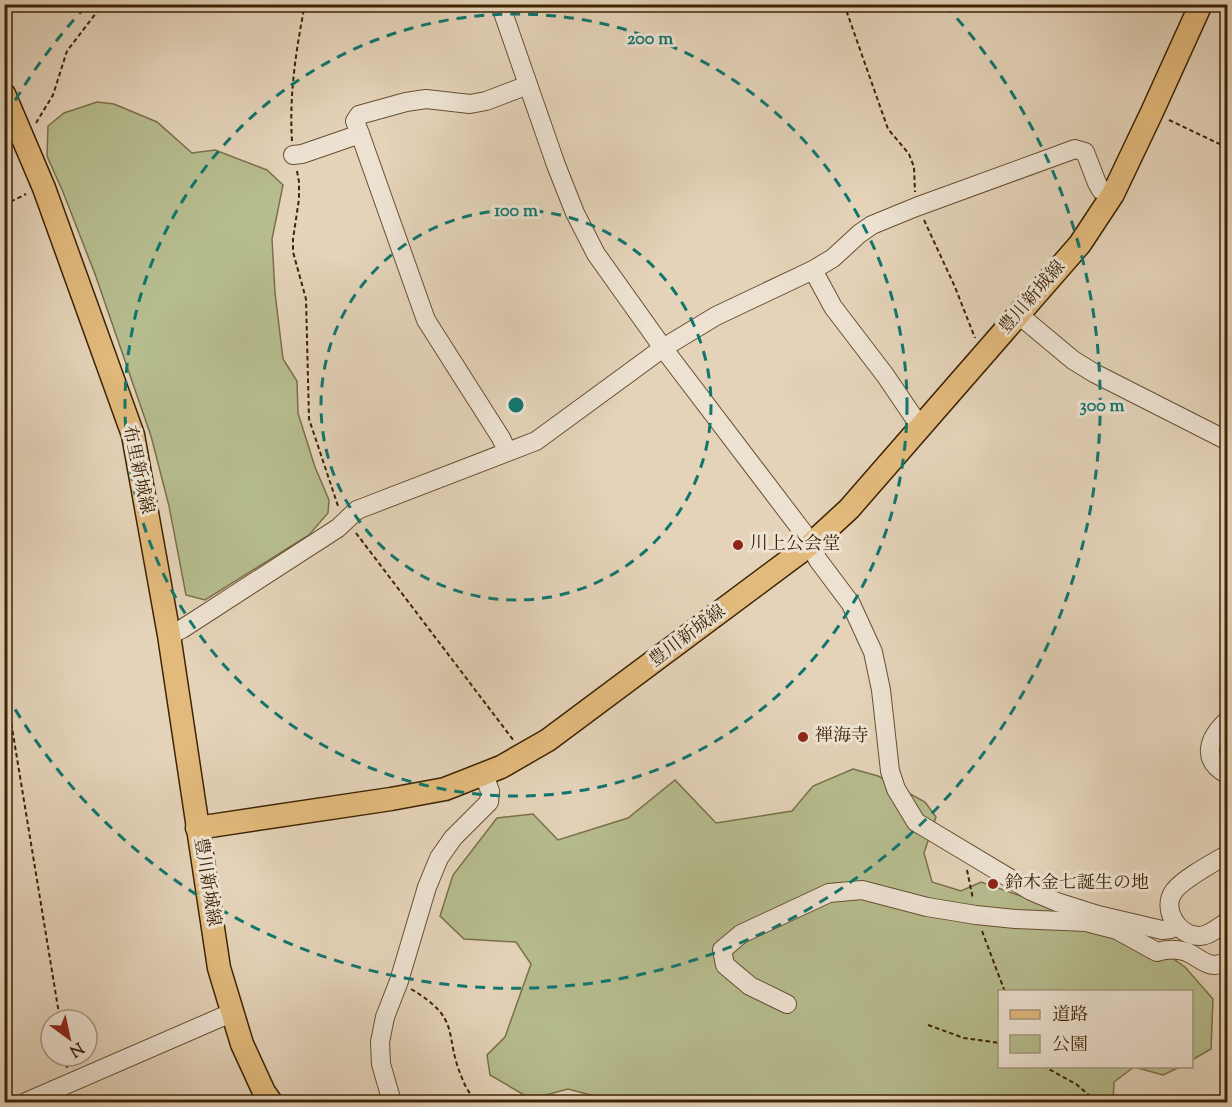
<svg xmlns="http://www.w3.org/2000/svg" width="1232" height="1107" viewBox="0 0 1232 1107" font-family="'Sorts Mill Goudy','Noto Serif JP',serif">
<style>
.green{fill:#b6bc8e;stroke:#7a7048;stroke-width:1.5}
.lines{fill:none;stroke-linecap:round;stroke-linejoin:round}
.minor-casing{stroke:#674f30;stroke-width:20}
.major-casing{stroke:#3d2303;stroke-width:25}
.path{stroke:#3d2303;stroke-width:2;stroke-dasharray:4.5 3;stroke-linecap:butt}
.minor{stroke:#ede2d2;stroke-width:18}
.major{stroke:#e2ba7c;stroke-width:22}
.ring{fill:none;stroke:#0f766e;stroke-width:3;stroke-dasharray:10 8}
.poi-dot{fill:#8f2418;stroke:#ede2d2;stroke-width:2}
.labels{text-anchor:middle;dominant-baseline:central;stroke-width:6;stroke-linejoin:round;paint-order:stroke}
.street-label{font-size:18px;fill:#3d2303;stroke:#ede2d2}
.poi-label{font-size:18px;fill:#3d2303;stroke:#ede2d2;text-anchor:start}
.centre{fill:#0f766e;stroke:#ede2d2;stroke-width:3}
.ring-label{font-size:18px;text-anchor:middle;font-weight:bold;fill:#0f766e;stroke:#ede2d2;stroke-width:6;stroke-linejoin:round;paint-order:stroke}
</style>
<rect width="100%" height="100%" fill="#e4d3b9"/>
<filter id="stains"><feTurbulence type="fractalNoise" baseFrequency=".00333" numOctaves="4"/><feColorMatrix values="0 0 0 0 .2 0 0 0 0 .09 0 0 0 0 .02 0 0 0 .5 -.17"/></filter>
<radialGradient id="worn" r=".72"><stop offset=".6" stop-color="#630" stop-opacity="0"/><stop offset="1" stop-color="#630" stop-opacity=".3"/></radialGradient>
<g class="green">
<path d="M97 102 114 104 157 122 192 153 215 150 267 170 283 185 272 239 275 293 283 359 297 381 298 413 315 467 329 500 328 513 309 535 205 600 186 595 169 506 151 436 95 274 63 192 47 156 48 126 64 113Z"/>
<path d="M853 769 878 776 925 802 936 817 924 853 932 882 961 891 981 882 1144 939 1185 967 1213 999 1211 1049 1192 1060V992H1000V1066L1180 1067 1163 1075 1134 1067 1114 1082 1113 1102H603L598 1097 568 1089 531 1099 490 1075 487 1055 505 1037 531 964 516 942 464 939 440 916 453 875 497 818 533 814 558 840 628 818 675 780 716 823 792 811 813 786Z"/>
</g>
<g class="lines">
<g class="minor-casing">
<g id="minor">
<path d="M500 4 556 165 575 213 596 254 663 348 803 532 818 560 851 604 873 652 881 690 890 771 896 789 916 822 1031 891 1057 902 1098 915 1162 930 1171 929 1176 925"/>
<path d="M360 134 426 320 501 438 507 451"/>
<path d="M293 155 302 154 360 134 355 121 359 115 406 102 426 99 470 104 486 101 528 85"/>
<path d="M813 270 833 258 859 234 872 225 916 207 1075 149 1085 152 1097 183 1101 190 1113 194"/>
<path d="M1019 315 1073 360 1094 373 1228 441"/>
<path d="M169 635 182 629 338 528 357 510 536 441 663 348 716 316 813 270 833 307 885 375 921 428"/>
<path d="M1228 720C1208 738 1200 760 1228 775"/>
<path d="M1228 854C1213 863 1184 878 1174 891 1161 909 1178 936 1199 936 1209 936 1219 927 1228 921"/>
<path d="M787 1004 750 986 725 965 722 950 741 934 829 893 862 890 927 907 976 915 1015 919 1086 922 1117 930 1157 952C1166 949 1178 949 1187 952 1202 959 1210 972 1228 960"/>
<path d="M26 1102 231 1013"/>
<path d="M392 1102 381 1064 380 1042 385 1017 399 981 427 887 439 858 453 838 489 802 490 791 484 775"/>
</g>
</g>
<g class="major-casing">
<g id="major">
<path d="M4 94 44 188 133 435 169 635 219 968 242 1044 264 1092 271 1102"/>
<path d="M197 828 391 799 445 789 501 767 548 740 811 544 849 509 1080 244 1113 194 1152 112 1201 4"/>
</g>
</g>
<g class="path">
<path d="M844 4 888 129 909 154 914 167 915 192"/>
<path d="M1169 120 1228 148"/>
<path d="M36 123 53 95 67 51 103 4"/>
<path d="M292 141C289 95 296 50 305 4"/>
<path d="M297 171 299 182V199L293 239V252L306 299 309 419 338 506"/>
<path d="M4 205 26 194"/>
<path d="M924 220 955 287 975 338"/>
<path d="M356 533 514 741"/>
<path d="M4 679 60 1020"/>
<path d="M967 870 973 899"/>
<path d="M982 931 1005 992"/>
<path d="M411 989C463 1020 443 1034 462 1078 465 1087 471 1095 476 1102"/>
<path d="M928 1025 964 1038 1000 1043"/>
<path d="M65 1056 67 1068"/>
<path d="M1043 1066 1076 1084 1097 1102"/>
<path d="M79 1095 84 1102"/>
</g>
<use href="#minor" class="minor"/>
<use href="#major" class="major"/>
</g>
<g class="ring">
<circle cx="516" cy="405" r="195"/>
<circle cx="516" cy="405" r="391"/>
<path d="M6 116A586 586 0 0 1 87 5M945 5A586 586 0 1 1 6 694"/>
</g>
<g class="poi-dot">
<circle cx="738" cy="545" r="6"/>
<circle cx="803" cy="737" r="6"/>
<circle cx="993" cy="884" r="6"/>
</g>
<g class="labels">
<g class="street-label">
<text transform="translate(1033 298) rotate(-49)">豊川新城線</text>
<text transform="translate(137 470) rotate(78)">布里新城線</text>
<text transform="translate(688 637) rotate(-37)">豊川新城線</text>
<text transform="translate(206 882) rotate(81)">豊川新城線</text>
</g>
<g class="poi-label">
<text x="750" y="545">川上公会堂</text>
<text x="815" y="737">禅海寺</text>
<text x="1005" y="884">鈴木金七誕生の地</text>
</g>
</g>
<circle cx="516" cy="405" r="9" class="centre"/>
<g class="ring-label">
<text x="650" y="44">200 m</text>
<text x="516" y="216">100 m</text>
<text x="1102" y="411">300 m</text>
</g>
<rect width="1232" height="1107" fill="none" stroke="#e4d3b9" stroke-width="24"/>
<rect x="6" y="6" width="1220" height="1095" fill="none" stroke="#3d2303" stroke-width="3"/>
<rect x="12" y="12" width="1208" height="1083" fill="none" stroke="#3d2303" stroke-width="1.5"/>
<rect x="998" y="990" width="195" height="78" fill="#ede2d2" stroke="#a7967f" stroke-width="1.5"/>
<rect x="1010" y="1010" width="30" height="9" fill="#e2ba7c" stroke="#a7967f" stroke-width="1.5"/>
<text x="1052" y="1020" font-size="18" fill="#3d2303">道路</text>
<rect x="1010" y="1035" width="30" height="18" fill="#b6bc8e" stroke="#a7967f" stroke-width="1.5"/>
<text x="1052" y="1050" font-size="18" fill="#3d2303">公園</text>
<g transform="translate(69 1038) rotate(147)"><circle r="28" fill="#ede2d2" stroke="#a7967f" stroke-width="1.5"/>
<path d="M0-4.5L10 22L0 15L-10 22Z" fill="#8f2418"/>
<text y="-9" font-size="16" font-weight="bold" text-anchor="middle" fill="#3d2303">N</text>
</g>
<rect width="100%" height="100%" filter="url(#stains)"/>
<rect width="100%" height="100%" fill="url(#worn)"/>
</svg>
